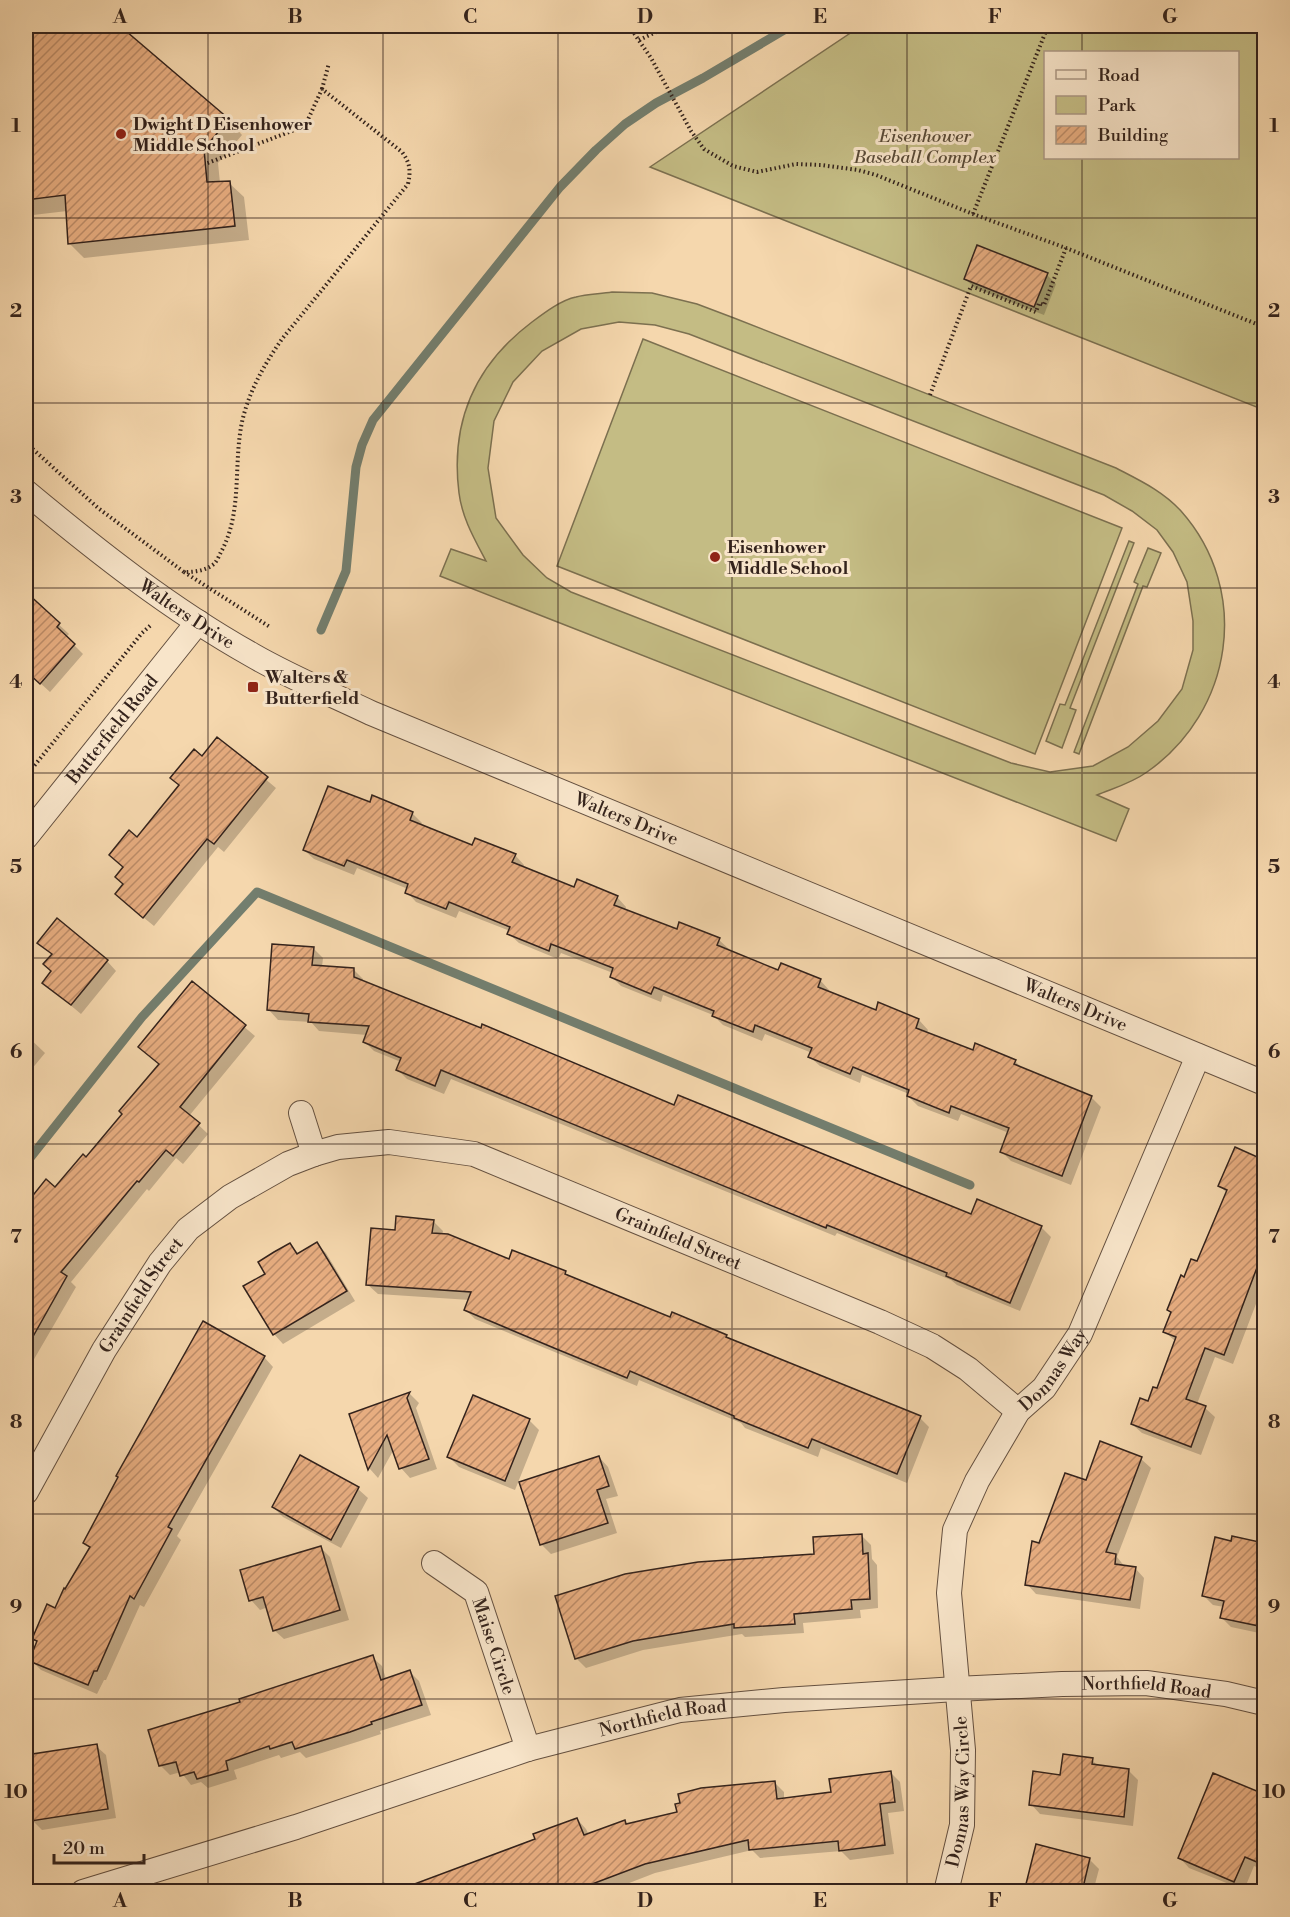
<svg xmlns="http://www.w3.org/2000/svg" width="1290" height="1917" viewBox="0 0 1290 1917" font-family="'Libre Bodoni',serif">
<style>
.green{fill:#c4bc84;stroke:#7c7050;stroke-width:1.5;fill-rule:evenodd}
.shadow{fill:#0003}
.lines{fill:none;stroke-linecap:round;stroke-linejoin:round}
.stream{stroke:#737e6e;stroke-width:9}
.building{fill:url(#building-hatch);stroke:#34231c;stroke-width:1.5}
.minor-casing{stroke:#645040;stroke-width:26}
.path{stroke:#34231c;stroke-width:4;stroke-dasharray:1.5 3;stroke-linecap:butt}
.minor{stroke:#f8e5ca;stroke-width:24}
.grid{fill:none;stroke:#34231c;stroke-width:1.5;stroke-opacity:0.55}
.poi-dot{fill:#8f2418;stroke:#f8e5ca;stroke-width:2}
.labels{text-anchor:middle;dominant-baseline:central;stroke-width:6;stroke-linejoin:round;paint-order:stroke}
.poi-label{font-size:18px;font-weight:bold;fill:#34231c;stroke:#f8e5ca;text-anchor:start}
.park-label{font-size:18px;font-style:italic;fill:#584936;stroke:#f8e5ca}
.street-label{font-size:18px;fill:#34231c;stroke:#f8e5ca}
.neatline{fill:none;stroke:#34231c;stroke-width:2}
.grid-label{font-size:20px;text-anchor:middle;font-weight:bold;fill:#34231c}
</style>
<defs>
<pattern id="building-hatch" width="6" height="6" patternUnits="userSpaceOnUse" patternTransform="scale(1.5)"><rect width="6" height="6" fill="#e7ad80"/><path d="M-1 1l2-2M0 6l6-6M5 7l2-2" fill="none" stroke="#bc8c68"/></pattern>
</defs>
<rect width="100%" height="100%" fill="#f5d7ad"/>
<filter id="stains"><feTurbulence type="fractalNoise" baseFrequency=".00333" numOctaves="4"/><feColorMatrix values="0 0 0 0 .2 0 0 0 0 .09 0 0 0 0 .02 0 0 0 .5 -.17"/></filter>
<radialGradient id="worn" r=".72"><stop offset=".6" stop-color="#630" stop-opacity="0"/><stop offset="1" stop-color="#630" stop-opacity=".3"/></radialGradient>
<g class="green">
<path d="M861 26H1264V410L650 167ZM1046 52H1238V158H1046Z"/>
<path d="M612 292 652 293 697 304 734 318 1116 468C1139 480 1163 491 1181 511 1252 591 1233 712 1147 772 1132 783 1114 788 1097 795L1129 809 1116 841 440 576 451 549 486 561C475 540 462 518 459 493 450 422 475 365 532 322 544 313 561 300 576 297 587 294 600 294 612 292ZM619 322 655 325 689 334 1104 495 1132 511 1157 530 1173 552 1187 582 1193 621V650L1182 689 1158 721 1128 747 1093 766 1050 772 1011 763 571 592 547 578 523 555 496 518 488 468 494 421 513 382 542 351 581 329Z"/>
<path d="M643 339 1122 528 1035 754 557 566Z"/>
<path d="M1129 541 1134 543 1070 708 1076 710 1062 748 1046 741 1060 704 1065 705Z"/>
<path d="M1148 548 1161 553 1147 587 1143 586 1079 754 1074 752 1138 584 1134 582Z"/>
</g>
<g class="shadow">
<path d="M26 26H118L228 120 242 135 218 163 220 183H229L244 197 249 240 84 258 69 243 67 211 33 215 26 208Z"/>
<path d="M1047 275 1056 284 1044 315 975 288 965 279Z"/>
<path d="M28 596 69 634 66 637 83 654 50 692 26 670V599Z"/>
<path d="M218 739 276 788 224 852 218 847 154 926 127 904 124 868 137 839Z"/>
<path d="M371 804 412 813 422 823 420 826 473 847 515 855 524 865 523 868 575 889 617 897 626 907 625 910 678 931 719 940 729 949 728 951 778 972 820 980 829 990 828 993 877 1011 919 1020 928 1030 926 1034 974 1052 1015 1061 1024 1070 1091 1097 1101 1107 1071 1185 1011 1161 1002 1152 1009 1133 961 1114 958 1121 918 1106 908 1096 909 1094 862 1075 860 1083 820 1066 810 1057 812 1053 765 1034 762 1041 723 1025 713 1015 663 995 661 1002 621 986 611 976 613 973 561 953 558 959 519 943 509 934 510 931 459 911 456 918 416 902 407 892 408 889 357 868 354 875 314 859 304 850Z"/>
<path d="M39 943 107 961 116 971 81 1014 44 983 53 972V955Z"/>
<path d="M313 948 323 958 322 967 354 970 363 979V982L675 1107 972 1216 1041 1227 1051 1237 1020 1311 957 1285 951 1280 837 1233 835 1236 451 1079 444 1094 407 1079 398 1070 401 1062 374 1051 365 1042 367 1035 319 1031 311 1022 278 1020 269 1010Z"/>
<path d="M192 983 255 1036 189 1116 208 1134 183 1164 176 1158 149 1191 147 1189 71 1282 76 1287 26 1373V1275L35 1262 26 1254V1206L46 1181 56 1189 87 1159 124 1114 160 1065Z"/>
<path d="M26 1035 45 1053 26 1076Z"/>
<path d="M1236 1149 1264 1162V1283L1233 1364 1215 1357 1197 1404 1205 1408 1215 1417 1201 1455 1142 1433 1132 1424 1158 1390 1175 1341 1165 1332 1185 1279 1198 1263 1227 1193 1220 1186Z"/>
<path d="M433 1221 443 1231 442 1235 510 1260 565 1273 571 1278 671 1319 726 1336 730 1340 920 1418 929 1427 907 1483 821 1448 818 1457 745 1428 741 1423 639 1380 637 1386 475 1319 466 1310 470 1300 378 1294 368 1285 396 1231Z"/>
<path d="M317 1244 326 1253 355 1301 283 1344 274 1334 267 1274 290 1245 299 1254Z"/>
<path d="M264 1357 273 1367 177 1536 181 1540 144 1607 140 1605 106 1680H104L97 1694 41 1670 31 1660 38 1643 34 1638 56 1610 90 1548 85 1543Z"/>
<path d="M410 1394 419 1403 416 1408 437 1469 410 1478 401 1468 394 1449 378 1478 370 1469 351 1415Z"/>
<path d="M474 1397 530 1421 539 1430 515 1490 459 1467 449 1457Z"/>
<path d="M599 1457 608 1467 618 1496 606 1499 617 1533 551 1554 541 1544Z"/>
<path d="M1141 1459 1151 1468 1117 1557 1125 1567 1135 1568 1144 1578 1140 1609 1036 1594 1027 1584 1087 1482Z"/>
<path d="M358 1489 368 1498 341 1548 283 1517 273 1507Z"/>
<path d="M861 1535 871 1545 872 1559 877 1565 878 1608 860 1610 861 1618 803 1623 804 1633 745 1637 742 1634 643 1650 586 1668 577 1659 557 1597 816 1555Z"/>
<path d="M1233 1537 1264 1544V1634L1231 1627 1222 1618 1224 1607 1213 1605 1204 1596Z"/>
<path d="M321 1548 330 1557 349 1620 284 1639 274 1630 268 1607 260 1610 251 1600Z"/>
<path d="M372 1657 382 1666 386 1679 410 1672 419 1681 431 1715 380 1731 381 1734 360 1741 306 1758 300 1752 281 1758 279 1755 234 1770 237 1779 208 1788 201 1782 191 1785 181 1772 170 1775 161 1766 150 1731 242 1703Z"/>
<path d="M96 1746 106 1755 116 1818 42 1830 33 1821 26 1776V1757Z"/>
<path d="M1092 1760 1099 1767 1129 1771 1138 1780 1133 1826 1040 1814 1031 1804 1062 1777Z"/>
<path d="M890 1772 900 1782 904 1811 888 1813 894 1854 850 1860 841 1851 760 1858 752 1850 655 1873 606 1892H356L384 1882 391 1888 405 1884 409 1887 537 1840 577 1819 586 1829 589 1835 624 1822 628 1825 679 1813 774 1782 784 1792V1799L833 1794Z"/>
<path d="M1214 1775 1264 1796V1870L1254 1866 1244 1890 1189 1868 1180 1858Z"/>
<path d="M1089 1859 1099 1869 1093 1892H1026Z"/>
</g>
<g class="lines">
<g class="stream">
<path d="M321 630 346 571 356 467 362 445 373 420 560 187 596 150 625 124 656 103 703 78 791 26"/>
<path d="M26 1163 142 1017 257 892 970 1185"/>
</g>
</g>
<g class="building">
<path d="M26 26H120L229 119 204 149 207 182 230 181 235 226 68 244 65 195 26 200Z"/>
<path d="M977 245 1048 273 1034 307 964 279Z"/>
<path d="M26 592 60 623 57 627 75 644 40 684 26 671Z"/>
<path d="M217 737 268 777 214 844 207 839 143 918 115 894 123 884 115 877 123 867 109 855 129 830 137 837 179 785 170 778 194 749 202 756Z"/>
<path d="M328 786 370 802 372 795 413 812 410 820 472 845 475 838 516 854 512 862 574 887 577 879 618 896 614 905 677 929 679 922 720 938 717 945 778 970 781 963 821 979 818 987 876 1010 878 1002 919 1019 916 1028 973 1050 975 1043 1016 1060 1014 1064 1092 1096 1062 1176 1000 1152 1009 1128 951 1106 949 1113 907 1096 909 1090 853 1067 850 1074 808 1057 812 1048 755 1025 753 1032 712 1016 714 1011 654 987 651 994 610 977 613 968 551 944 549 951 507 934 510 927 449 902 446 909 405 893 408 884 347 860 344 866 303 850Z"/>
<path d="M57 918 108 960 71 1005 42 983 51 971 43 964 52 954 37 943Z"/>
<path d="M272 944 314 947 312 965 354 968V977L481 1028 482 1024 674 1105 678 1095 971 1214 977 1199 1042 1226 1010 1303 946 1276 947 1273 827 1225 826 1228 441 1070 435 1086 396 1070 401 1058 363 1042 369 1026 308 1022 309 1014 267 1010Z"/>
<path d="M192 981 246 1025 180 1107 200 1123 173 1156 166 1150 139 1182 137 1181 61 1272 67 1276 26 1349V1204L46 1179 55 1187 83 1154 86 1157 122 1114 119 1111 159 1064 138 1047Z"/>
<path d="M1235 1147 1264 1160V1249L1224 1355 1205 1348 1186 1399 1206 1406 1191 1447 1131 1424 1140 1398 1148 1401 1153 1387 1157 1388 1176 1337 1163 1332 1171 1312 1167 1310 1181 1275 1184 1277 1191 1259 1197 1261 1227 1190 1218 1186Z"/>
<path d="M396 1216 434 1220 432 1233 448 1234 509 1259 512 1250 566 1271 565 1274 670 1317 672 1312 727 1335 726 1337 921 1416 897 1474 812 1439 808 1448 734 1418V1416L630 1371 627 1378 554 1348 464 1310 471 1292 366 1285 371 1228 395 1230Z"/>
<path d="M317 1242 347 1291 273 1335 243 1286 265 1274 258 1262 274 1252 290 1243 297 1254Z"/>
<path d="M203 1321 265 1356 168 1527 172 1529 134 1599 130 1596 97 1671H94L88 1685 29 1661 37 1641 32 1639 47 1604 55 1608 64 1588 65 1589 90 1547 83 1543 118 1477 116 1476Z"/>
<path d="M410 1392 407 1398 429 1459 399 1469 387 1435 368 1470 349 1414Z"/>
<path d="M473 1395 530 1419 505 1481 447 1457Z"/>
<path d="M1100 1441 1142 1457 1106 1552 1116 1554 1115 1564 1136 1567 1130 1600 1025 1585 1032 1541 1039 1543 1065 1473 1086 1480Z"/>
<path d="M300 1455 359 1487 331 1540 272 1507Z"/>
<path d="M599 1456 609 1486 597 1490 608 1523 540 1545 519 1482Z"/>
<path d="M862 1534 863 1554 868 1553 870 1599 851 1600 852 1609 794 1614 795 1624 734 1628V1624L691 1631 633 1641 575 1659 555 1596 625 1574 698 1562 814 1554 813 1537Z"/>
<path d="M1232 1536 1264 1543V1598L1259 1626 1220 1618 1224 1601 1202 1596 1215 1537 1231 1541Z"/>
<path d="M321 1546 340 1610 273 1631 263 1597 249 1601 240 1570Z"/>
<path d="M373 1655 381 1680 410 1670 422 1705 371 1722 372 1724 350 1732 295 1749 292 1742 270 1749 269 1746 226 1761 228 1770 197 1779 194 1772 180 1776 176 1762 159 1766 148 1730 240 1702 239 1699Z"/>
<path d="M97 1744 108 1809 31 1821 26 1785V1755Z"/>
<path d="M1063 1754 1093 1758 1092 1764 1129 1769 1124 1817 1029 1805 1033 1771 1060 1775Z"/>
<path d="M891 1771 895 1802 880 1804 885 1845 839 1851 838 1841 749 1850 748 1840 645 1864 571 1892H401V1889L535 1839 533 1834 577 1818 584 1835 625 1820 626 1824 677 1812 675 1804 680 1803 678 1794 701 1788 775 1781 777 1799 831 1792 829 1779Z"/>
<path d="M1213 1773 1264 1794V1865L1245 1857 1234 1882 1178 1858Z"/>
<path d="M1036 1844 1090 1858 1082 1892H1024Z"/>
</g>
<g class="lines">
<g class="minor-casing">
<g id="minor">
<path id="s1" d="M26 492C97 551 170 609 252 655 290 677 331 694 371 713L1264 1083"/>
<path id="s2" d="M26 837 198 622"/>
<path d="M301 1113 314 1154"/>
<path id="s3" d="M26 1492 104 1350 160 1263 188 1229 230 1197 288 1164 314 1154 338 1147 389 1142 474 1154 880 1322 932 1346 968 1369 1018 1411"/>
<path id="s4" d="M434 1563 476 1592 528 1749"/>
<path id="s5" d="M83 1892 296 1827 528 1749 680 1710 784 1700 956 1689 1062 1684 1146 1683 1226 1694 1264 1703"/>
<path id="s6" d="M946 1892 962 1825 963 1750 949 1593 955 1530 977 1481 1018 1411 1044 1388 1080 1334 1198 1056"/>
</g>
</g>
<g class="path">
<path d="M629 26 651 58 691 131 704 149 733 166 757 172 796 164 821 165 858 170 876 175 973 214 1066 248 1264 327"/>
<path d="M639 40 669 26"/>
<path d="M322 89 329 63"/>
<path d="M973 214 1048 26"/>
<path d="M26 296 28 325 26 339"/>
<path d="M930 395 971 286 1036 312 1039 303 1044 305 1066 248"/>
<path d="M26 443 98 508 184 572C194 572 205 571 214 564 217 561 219 556 221 552 243 512 233 465 242 422 249 391 264 365 282 339L408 184C411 170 410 163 402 152L322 89 305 126 205 164"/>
<path d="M184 572 270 627"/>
<path d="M26 776 142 633 152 624"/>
</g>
<use href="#minor" class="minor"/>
</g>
<path class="grid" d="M208 26V1892M383 26V1892M558 26V1892M732 26V1892M907 26V1892M1082 26V52M1082 158V1892M26 218H1264M26 403H1264M26 588H1264M26 773H1264M26 958H1264M26 1144H1264M26 1329H1264M26 1514H1264M26 1699H1264"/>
<g class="poi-dot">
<circle cx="121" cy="134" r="6"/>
<circle cx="715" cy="557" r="6"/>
<rect x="247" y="681" width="12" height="12" rx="3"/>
</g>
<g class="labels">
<g class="poi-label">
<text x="133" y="124">Dwight D Eisenhower<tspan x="133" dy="21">Middle School</tspan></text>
<text x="727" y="547">Eisenhower<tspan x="727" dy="21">Middle School</tspan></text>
<text x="265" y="677">Walters &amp;<tspan x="265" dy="21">Butterfield</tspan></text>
</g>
<g class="park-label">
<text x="925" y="136">Eisenhower<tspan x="925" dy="21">Baseball Complex</tspan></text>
</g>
<g class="street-label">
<text stroke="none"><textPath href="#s1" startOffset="202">Walters Drive</textPath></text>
<text stroke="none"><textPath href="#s2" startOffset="138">Butterfield Road</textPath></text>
<text stroke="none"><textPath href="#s1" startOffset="688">Walters Drive</textPath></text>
<text stroke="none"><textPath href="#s1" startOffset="1174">Walters Drive</textPath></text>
<text stroke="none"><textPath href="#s3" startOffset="840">Grainfield Street</textPath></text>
<text stroke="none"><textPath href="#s3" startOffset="228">Grainfield Street</textPath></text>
<text stroke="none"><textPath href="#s6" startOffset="554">Donnas Way</textPath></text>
<text stroke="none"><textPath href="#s4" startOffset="108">Maise Circle</textPath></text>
<text stroke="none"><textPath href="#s5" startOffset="1092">Northfield Road</textPath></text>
<text stroke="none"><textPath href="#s5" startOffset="606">Northfield Road</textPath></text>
<text stroke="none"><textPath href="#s6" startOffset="102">Donnas Way Circle</textPath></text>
</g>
</g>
<rect width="1290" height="1917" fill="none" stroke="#f5d7ad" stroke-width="66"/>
<rect x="1044" y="51" width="195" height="108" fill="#f8e5ca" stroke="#aa9784" stroke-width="1.5"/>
<rect x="1056" y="70" width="30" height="9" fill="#f8e5ca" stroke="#aa9784" stroke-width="1.5"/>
<text x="1098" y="81" font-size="18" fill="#34231c">Road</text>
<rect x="1056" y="96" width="30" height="18" fill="#c4bc84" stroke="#aa9784" stroke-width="1.5"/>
<text x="1098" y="111" font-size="18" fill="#34231c">Park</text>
<rect x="1056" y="126" width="30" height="18" fill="url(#building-hatch)" stroke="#aa9784" stroke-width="1.5"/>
<text x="1098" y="141" font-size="18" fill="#34231c">Building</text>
<path d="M54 1854v9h90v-9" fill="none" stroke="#34231c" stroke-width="3"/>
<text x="63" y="1854" font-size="18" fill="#34231c" stroke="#f8e5ca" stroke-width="4.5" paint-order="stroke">20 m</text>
<rect x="33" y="33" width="1224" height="1851" class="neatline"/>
<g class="grid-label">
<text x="120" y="23">A</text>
<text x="295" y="23">B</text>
<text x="470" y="23">C</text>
<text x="645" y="23">D</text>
<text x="820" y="23">E</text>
<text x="995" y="23">F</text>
<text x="1170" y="23">G</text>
<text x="16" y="132">1</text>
<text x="1274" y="132">1</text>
<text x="16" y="317">2</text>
<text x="1274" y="317">2</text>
<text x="16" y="503">3</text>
<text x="1274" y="503">3</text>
<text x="16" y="688">4</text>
<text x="1274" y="688">4</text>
<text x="16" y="873">5</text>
<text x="1274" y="873">5</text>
<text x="16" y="1058">6</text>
<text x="1274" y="1058">6</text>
<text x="16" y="1243">7</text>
<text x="1274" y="1243">7</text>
<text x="16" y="1428">8</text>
<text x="1274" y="1428">8</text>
<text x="16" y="1613">9</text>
<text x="1274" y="1613">9</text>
<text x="16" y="1798">10</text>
<text x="1274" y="1798">10</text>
<text x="120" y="1907">A</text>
<text x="295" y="1907">B</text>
<text x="470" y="1907">C</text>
<text x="645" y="1907">D</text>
<text x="820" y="1907">E</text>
<text x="995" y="1907">F</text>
<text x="1170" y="1907">G</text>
</g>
<rect width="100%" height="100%" filter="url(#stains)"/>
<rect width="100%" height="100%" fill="url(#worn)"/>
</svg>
